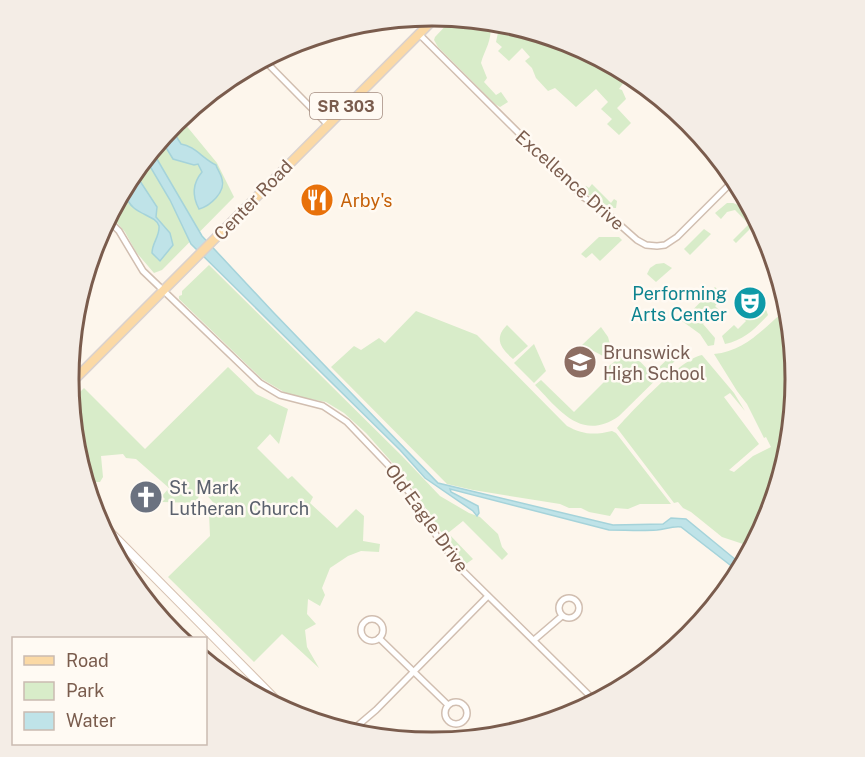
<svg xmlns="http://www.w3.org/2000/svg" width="865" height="757" viewBox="0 0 865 757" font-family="'Public Sans',sans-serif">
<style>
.green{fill:#d8ecc9}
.water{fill:#bfe3e8;stroke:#a5d3da;stroke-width:1.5}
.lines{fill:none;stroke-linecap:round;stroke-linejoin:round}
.street-casing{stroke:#d1beb0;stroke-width:8}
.secondary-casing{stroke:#d6c0b0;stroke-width:10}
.primary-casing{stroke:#dad1cd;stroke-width:11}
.street{stroke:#fff;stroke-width:5}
.secondary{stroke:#fff;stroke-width:8}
.primary{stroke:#fbd9a5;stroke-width:8}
.labels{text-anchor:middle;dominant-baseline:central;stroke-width:5;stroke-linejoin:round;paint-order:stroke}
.shield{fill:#fffaf3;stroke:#a28b7f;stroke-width:1.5}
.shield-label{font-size:16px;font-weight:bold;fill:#7a5c4d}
.street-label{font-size:18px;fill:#7a5c4d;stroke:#fffaf3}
.food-label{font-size:18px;fill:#c56008;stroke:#fffaf3;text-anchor:start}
.culture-label{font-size:18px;fill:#0d838f;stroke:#fffaf3;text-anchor:end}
.education-label{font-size:18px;fill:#785e54;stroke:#fffaf3;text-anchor:start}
.worship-label{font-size:18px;fill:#5b616d;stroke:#fffaf3;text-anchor:start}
.rim{fill:none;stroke:#7a5c4d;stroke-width:3}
</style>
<rect width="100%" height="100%" fill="#fdf6ec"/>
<g class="green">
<path d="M452 19 490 26C493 39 484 51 481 63L487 78 484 82 496 95 501 92 508 102 500 107 495 104 438 47 434 40 435 37Z"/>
<path d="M499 28 572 43 626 79 619 89 622 90 626 99 617 108 631 123 619 135 607 124 612 119 601 109 608 102 596 89 576 107 555 88 548 91 536 78 532 68 525 61 530 57 522 48 509 61 498 51 502 47 496 42Z"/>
<path d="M180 118 217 163 234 197 162 270 154 273 136 252 125 232 112 217 176 121Z"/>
<path d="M592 184 611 203 614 199 617 201 616 208H611L582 191 586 186 589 188Z"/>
<path d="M727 203H733L748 209 753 226 736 243 733 240 749 224 735 210 727 212 721 219 715 213Z"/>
<path d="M704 229 711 234 690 255 684 249Z"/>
<path d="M599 237H619L622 240 600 261 592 253 586 258 581 254Z"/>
<path d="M664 263 672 268 656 282 647 274 650 268 656 264Z"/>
<path d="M209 265 402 456 440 496 469 513 480 517 498 534 502 547 508 554 502 560 463 521 448 533 473 559 466 564 455 553 405 477 366 433 344 413 326 402 289 395 262 379 179 299V296L182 295V291Z"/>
<path d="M715 287 725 297 715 306 720 311 711 320 708 318 703 324 715 338 714 345 708 346 700 334 682 321Z"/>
<path d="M765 307 768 315C755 329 744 340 725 344L722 336 734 325 738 329 746 321 744 319Z"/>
<path d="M416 311 477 335 567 426C583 435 595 435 612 431L616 433 671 504H640L628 509 615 508 610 516 589 512 581 508H569L560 504 473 490 447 484 331 367 354 346 361 350 379 338 385 343Z"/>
<path d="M783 312 796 379 768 518 749 546 722 537 691 512 683 508 678 502 674 503 617 428C633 410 681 359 702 355L734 393 745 411 730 393 724 397 759 444 729 470 734 472 753 456 771 447 766 437 764 438 747 404 737 391 714 354C744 351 761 331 783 312Z"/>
<path d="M507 325 528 346 513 359C500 348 494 338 507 325Z"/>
<path d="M601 327 608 337 614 358 603 356 582 345Z"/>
<path d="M534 344 546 371 534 383 514 363Z"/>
<path d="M629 350 652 374 677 350 681 355 619 416C582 442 560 411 535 385L541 380 574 412 610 376 604 370Z"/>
<path d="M228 367 256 394 288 409 279 444 270 434 257 448 288 479 292 476 313 497 310 503 337 528 356 509 364 516 363 541 380 544 379 552 361 551 348 556 330 568 322 588 325 595 320 606 308 599 307 614 316 624 305 630 307 647 319 668 282 634 254 662 168 577 210 536 209 513 219 509 204 492 199 495 197 503 162 502 165 499 162 496 169 488 136 459 126 458 123 454 101 456 103 477 100 482H94L88 476 73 399 84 388 145 449Z"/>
</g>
<g class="water">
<path d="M166 135 176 136 181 144C195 146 203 159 216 165 217 169 221 174 222 179 226 192 210 206 199 209 192 196 192 184 202 172L198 164 194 165 173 159 162 141Z"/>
<path d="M154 154 202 236 273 312 438 483 613 525 663 524 671 518 686 519 736 560 739 562 734 568 681 527C672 526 666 529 657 530 641 531 625 530 609 530L450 489 451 492 478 506 479 513 477 516 473 511 425 478 400 450 191 244 170 200 148 163Z"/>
<path d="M138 178 157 207 156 217 170 233 173 245 160 261 152 253C152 243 160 236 159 226 156 214 130 215 126 195Z"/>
</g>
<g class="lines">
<g class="street-casing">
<g id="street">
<path d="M419 34 582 196 611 217 637 240 646 245 657 246 665 245 677 237 731 183"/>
<path d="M265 61 328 125"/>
<path d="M109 221 119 231 143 271 260 383 280 395 323 406 347 422 391 468 417 503 439 540 464 572 594 700"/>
<circle cx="569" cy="608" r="10"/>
<circle cx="372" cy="630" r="11"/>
<path d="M379 638 448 705"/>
<path d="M534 640 562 616"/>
<circle cx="456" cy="713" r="11"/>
<path d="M356 727 376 710 488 596"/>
</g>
</g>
<g class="secondary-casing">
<path id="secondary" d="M98 520 282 706"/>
</g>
<g class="primary-casing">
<path id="primary" d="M70 384 437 16"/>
</g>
<use href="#street" class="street"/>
<use href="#secondary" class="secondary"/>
<use href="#primary" class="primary"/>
</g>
<defs>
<g id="restaurant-disc" transform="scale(1.725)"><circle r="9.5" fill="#e8710a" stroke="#fffaf3"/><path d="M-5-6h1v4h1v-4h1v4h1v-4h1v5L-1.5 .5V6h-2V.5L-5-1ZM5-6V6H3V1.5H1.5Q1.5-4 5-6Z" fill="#fff"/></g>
<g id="theatre-disc" transform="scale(1.725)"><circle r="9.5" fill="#0f9aa8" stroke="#fffaf3"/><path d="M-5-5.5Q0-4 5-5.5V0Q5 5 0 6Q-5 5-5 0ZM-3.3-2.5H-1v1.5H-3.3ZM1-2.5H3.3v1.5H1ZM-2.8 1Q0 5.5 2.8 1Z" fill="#fff"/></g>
<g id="school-disc" transform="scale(1.725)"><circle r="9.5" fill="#8d6e63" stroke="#fffaf3"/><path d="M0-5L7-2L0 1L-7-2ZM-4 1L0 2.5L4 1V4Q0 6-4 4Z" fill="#fff"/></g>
<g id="church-disc" transform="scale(1.725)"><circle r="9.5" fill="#6b7280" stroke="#fffaf3"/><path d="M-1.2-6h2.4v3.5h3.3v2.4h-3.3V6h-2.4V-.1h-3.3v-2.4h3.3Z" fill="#fff"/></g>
</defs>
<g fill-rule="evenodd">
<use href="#restaurant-disc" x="317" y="200"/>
<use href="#theatre-disc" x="750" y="303"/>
<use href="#school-disc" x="580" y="362"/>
<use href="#church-disc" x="146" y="497"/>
</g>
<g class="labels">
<rect class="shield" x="310" y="93" width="72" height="26" rx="4.5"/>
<g class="shield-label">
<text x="346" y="106">SR 303</text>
</g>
<g class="street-label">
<text transform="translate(570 180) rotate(42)">Excellence Drive</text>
<text transform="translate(253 200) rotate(-46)">Center Road</text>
<text transform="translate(427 518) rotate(54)">Old Eagle Drive</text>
</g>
<g class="food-label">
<text x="340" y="200">Arby's</text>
</g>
<g class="culture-label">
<text x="727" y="293">Performing<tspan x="727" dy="21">Arts Center</tspan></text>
</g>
<g class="education-label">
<text x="603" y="352">Brunswick<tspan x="603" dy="21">High School</tspan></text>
</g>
<g class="worship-label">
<text x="169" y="487">St. Mark<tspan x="169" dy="21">Lutheran Church</tspan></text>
</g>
</g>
<path d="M0 0H865V757H0ZM79 379a353 353 0 1 1 706 0a353 353 0 1 1-706 0Z" fill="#f4ede6" fill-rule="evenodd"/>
<path class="rim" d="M79 379a353 353 0 1 1 706 0a353 353 0 1 1-706 0Z"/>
<rect x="12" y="637" width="195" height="108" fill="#fffaf3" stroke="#cabbb1" stroke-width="1.5"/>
<rect x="24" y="656" width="30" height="9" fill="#fbd9a5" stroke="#cabbb1" stroke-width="1.5"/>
<text x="66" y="667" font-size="18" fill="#7a5c4d">Road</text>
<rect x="24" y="682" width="30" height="18" fill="#d8ecc9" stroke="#cabbb1" stroke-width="1.5"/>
<text x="66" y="697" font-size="18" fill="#7a5c4d">Park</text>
<rect x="24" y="712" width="30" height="18" fill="#bfe3e8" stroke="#cabbb1" stroke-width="1.5"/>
<text x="66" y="727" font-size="18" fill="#7a5c4d">Water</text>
</svg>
